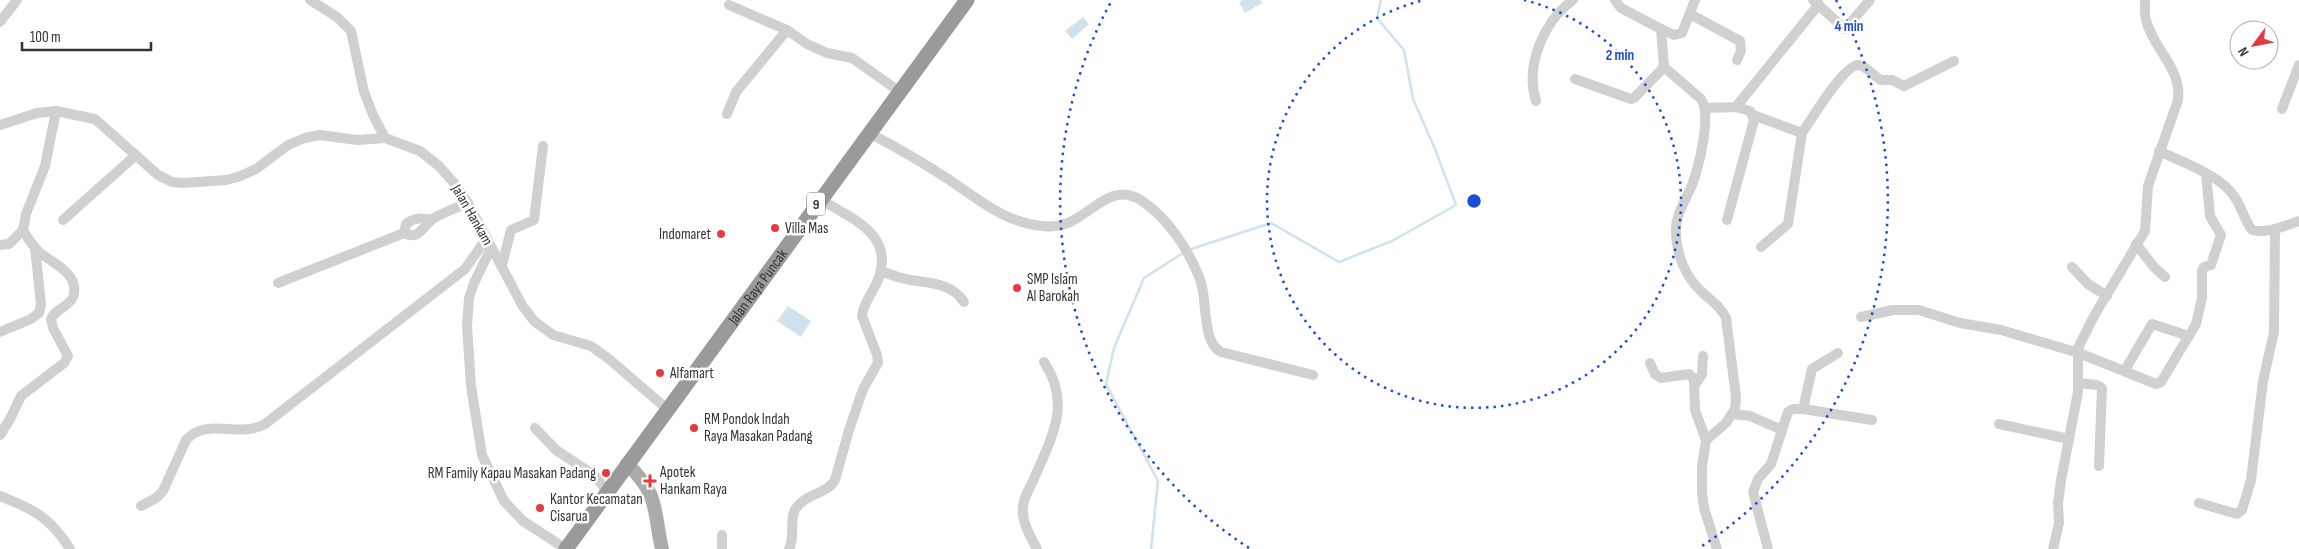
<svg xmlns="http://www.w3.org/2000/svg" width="2299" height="549" viewBox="0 0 2299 549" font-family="'Sofia Sans Condensed',sans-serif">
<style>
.water{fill:#cfe2ee}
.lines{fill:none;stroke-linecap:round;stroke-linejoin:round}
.stream{stroke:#cfe2ee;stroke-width:2.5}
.minor{stroke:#d0d0d0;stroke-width:10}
.major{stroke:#ababab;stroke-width:14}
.highway{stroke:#9a9a9a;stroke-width:15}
.ring{fill:none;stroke:#1d4ed8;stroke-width:2.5;stroke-dasharray:2.5 5}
.poi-dot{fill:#e63946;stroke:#fff;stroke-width:2}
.labels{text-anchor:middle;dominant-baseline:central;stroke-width:5;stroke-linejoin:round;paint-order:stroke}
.shield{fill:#fff;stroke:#707070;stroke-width:1}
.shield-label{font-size:14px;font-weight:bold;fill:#333}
.street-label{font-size:15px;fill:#333;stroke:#fff}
.poi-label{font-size:15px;fill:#333;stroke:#fff;text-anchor:start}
.centre{fill:#1d4ed8;stroke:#fff;stroke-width:2.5}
.ring-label{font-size:15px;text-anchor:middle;font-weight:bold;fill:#1d4ed8;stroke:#fff;stroke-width:5;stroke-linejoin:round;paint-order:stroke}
</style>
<rect width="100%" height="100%" fill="#fff"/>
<g class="water">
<path d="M1243 0H1260L1262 3 1245 13 1239 2Z"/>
<path d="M1083 17 1089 24 1072 39 1065 31Z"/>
<path d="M788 306 811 321 801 337 777 321Z"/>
</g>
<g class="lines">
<g class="stream">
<path d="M1188 250 1271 223 1339 262 1392 241 1456 205 1435 149 1413 99 1404 50 1377 18 1381 0"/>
<path d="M1151 549 1158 481 1106 384 1114 348 1144 278 1183 253"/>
</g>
<g class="minor">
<path d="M310 0 337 17 351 31 364 92 373 115 385 138 420 151 439 166 454 183 468 203 522 305 534 321 553 335 591 346 609 359 667 409"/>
<path d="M1615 0 1621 8 1661 29 1664 67 1701 99C1712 115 1699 166 1692 185 1686 200 1675 215 1676 231 1676 255 1686 278 1703 293 1712 301 1721 307 1726 318L1736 397 1735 409 1726 423 1706 440"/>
<path d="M1813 0 1845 29 1870 0"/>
<path d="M729 5 787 30 807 44 827 53 852 58 900 92"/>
<path d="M1690 14 1740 41 1741 51 1737 60"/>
<path d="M0 22 17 0"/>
<path d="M1661 29 1674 35 1682 33 1695 0"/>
<path d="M1575 79 1631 99 1634 98 1664 67"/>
<path d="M1536 101C1525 66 1543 22 1573 0"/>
<path d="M1736 107 1819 4"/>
<path d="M1705 108 1736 107 1750 111 1754 120 1727 220"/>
<path d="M2282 109 2299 65"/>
<path d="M727 114 736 92 787 30"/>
<path d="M1753 115 1802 133 1788 224 1761 247"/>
<path d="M0 125 37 113 56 111 95 119 158 175 172 182 183 183 226 180 238 177 256 169 288 145 305 138 320 135 357 140 385 138"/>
<path d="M869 133C896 147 922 162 948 179 978 199 1004 222 1041 226 1050 227 1060 226 1068 223 1093 213 1112 181 1142 201 1168 218 1188 249 1200 279 1208 299 1201 342 1221 352L1313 375"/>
<path d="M1802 133C1811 120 1843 66 1858 65 1865 65 1875 77 1881 80H1892L1904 86 1954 61"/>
<path d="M2159 151C2182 162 2220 175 2234 196 2242 207 2244 220 2252 230 2268 234 2284 226 2299 221"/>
<path d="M63 220 136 155"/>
<path d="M404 233 406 224C415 217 421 218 431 220"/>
<path d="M2136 244 2154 267 2165 277"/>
<path d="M0 245 9 244 23 230"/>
<path d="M491 248 474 283 469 298 467 326 471 386 482 455 504 501 523 521 566 549"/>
<path d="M502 265 511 230 534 220 543 146"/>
<path d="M2072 267 2088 284 2107 296"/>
<path d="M881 271C891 275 901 279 911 280 930 283 952 283 964 302"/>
<path d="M278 283 404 233C420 241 423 225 434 218 444 212 456 208 468 203"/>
<path d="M1861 317 1893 310H1919L1960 323 2001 330 2079 353 2156 384 2161 382 2196 324 2202 298V271L2204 267 2211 265 2221 235 2210 216 2206 174"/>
<path d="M0 332 31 319 39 313 41 304 35 248"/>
<path d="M1650 363 1655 374 1661 378 1689 374 1694 379 1695 410 1706 440 1702 466V493L1704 508 1717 549"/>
<path d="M2125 370 2152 324 2189 336"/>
<path d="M2078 383 2097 385 2102 388 2099 466"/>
<path d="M1695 385 1702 374 1703 356"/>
<path d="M1803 409 1812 369 1838 353"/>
<path d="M1733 414 1750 416 1782 430"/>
<path d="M1999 424 2069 439"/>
<path d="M535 428 556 450 594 475 608 492"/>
<path d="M0 435 10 419 21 396 64 363 68 356 53 328 51 319C55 309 69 307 73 297 81 275 53 263 40 253 33 246 28 239 23 230L26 214 45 166 56 111"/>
<path d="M0 496C33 509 50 517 70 549"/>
<path d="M2199 503 2237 514 2242 510 2251 480 2263 381 2274 332 2275 230"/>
<path d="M141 506 156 498 163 491 186 440C208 416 239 439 265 424L465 269 486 239"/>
<path d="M722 549V535"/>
<path d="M789 549C796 536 788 517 797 507 807 493 827 494 835 480L849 430 863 389 878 363 877 355 862 316C863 302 875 291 879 277 894 233 850 218 820 199"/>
<path d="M1037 549C1030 536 1021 521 1023 506 1024 497 1029 489 1033 481 1050 440 1073 405 1044 362"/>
<path d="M1768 549 1753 492 1758 479 1771 464 1788 412 1793 409H1803L1872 420"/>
<path d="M2053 549 2059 523 2058 503 2061 480 2078 392V348L2094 316 2145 231 2148 186 2178 100C2182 68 2153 49 2146 20 2144 13 2145 7 2145 0"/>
</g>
<path class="major" d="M627 464C660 495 653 510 662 549"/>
<path class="highway" id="s1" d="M566 549 967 0"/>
</g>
<g class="ring">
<path d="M1524 0A207 207 0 1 1 1424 0"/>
<path d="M1249 548A414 414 0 0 1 1112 0M1836 0A414 414 0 0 1 1699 548"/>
</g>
<g class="poi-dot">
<circle cx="775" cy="228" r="5"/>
<circle cx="721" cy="234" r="5"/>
<circle cx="1017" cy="288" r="5"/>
<circle cx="660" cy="373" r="5"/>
<circle cx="694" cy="428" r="5"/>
<circle cx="606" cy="473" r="5"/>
<path d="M647.5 473.5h5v5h5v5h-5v5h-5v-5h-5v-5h5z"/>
<circle cx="540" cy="508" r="5"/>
</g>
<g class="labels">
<rect class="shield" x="807" y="192.5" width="18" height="23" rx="4"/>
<g class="shield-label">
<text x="816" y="204">9</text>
</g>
<g class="street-label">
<text transform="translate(472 215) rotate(60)">Jalan Hankam</text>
<text stroke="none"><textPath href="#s1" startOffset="325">Jalan Raya Puncak</textPath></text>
</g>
<g class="poi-label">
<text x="785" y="228">Villa Mas</text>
<text x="711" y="234" text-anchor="end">Indomaret</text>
<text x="1027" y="279">SMP Islam<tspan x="1027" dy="17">Al Barokah</tspan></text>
<text x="670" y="373">Alfamart</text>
<text x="704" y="419">RM Pondok Indah<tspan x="704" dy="17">Raya Masakan Padang</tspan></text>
<text x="660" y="472">Apotek<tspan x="660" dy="17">Hankam Raya</tspan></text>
<text x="596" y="473" text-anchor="end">RM Family Kapau Masakan Padang</text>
<text x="550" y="499">Kantor Kecamatan<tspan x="550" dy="17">Cisarua</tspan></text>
</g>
</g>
<circle cx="1474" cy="201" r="8" class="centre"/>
<g class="ring-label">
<text x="1849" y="31">4 min</text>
<text x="1620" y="60">2 min</text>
</g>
<g transform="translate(2254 45) rotate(238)"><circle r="24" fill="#ffffff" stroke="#adadad"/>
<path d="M0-4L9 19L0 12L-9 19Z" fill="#e63946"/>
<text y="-8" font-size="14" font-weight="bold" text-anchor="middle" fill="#333333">N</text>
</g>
<path d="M22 42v8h129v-8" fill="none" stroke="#333333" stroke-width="2.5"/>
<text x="30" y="42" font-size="15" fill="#333333" stroke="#ffffff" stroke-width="4" paint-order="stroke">100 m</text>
</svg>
